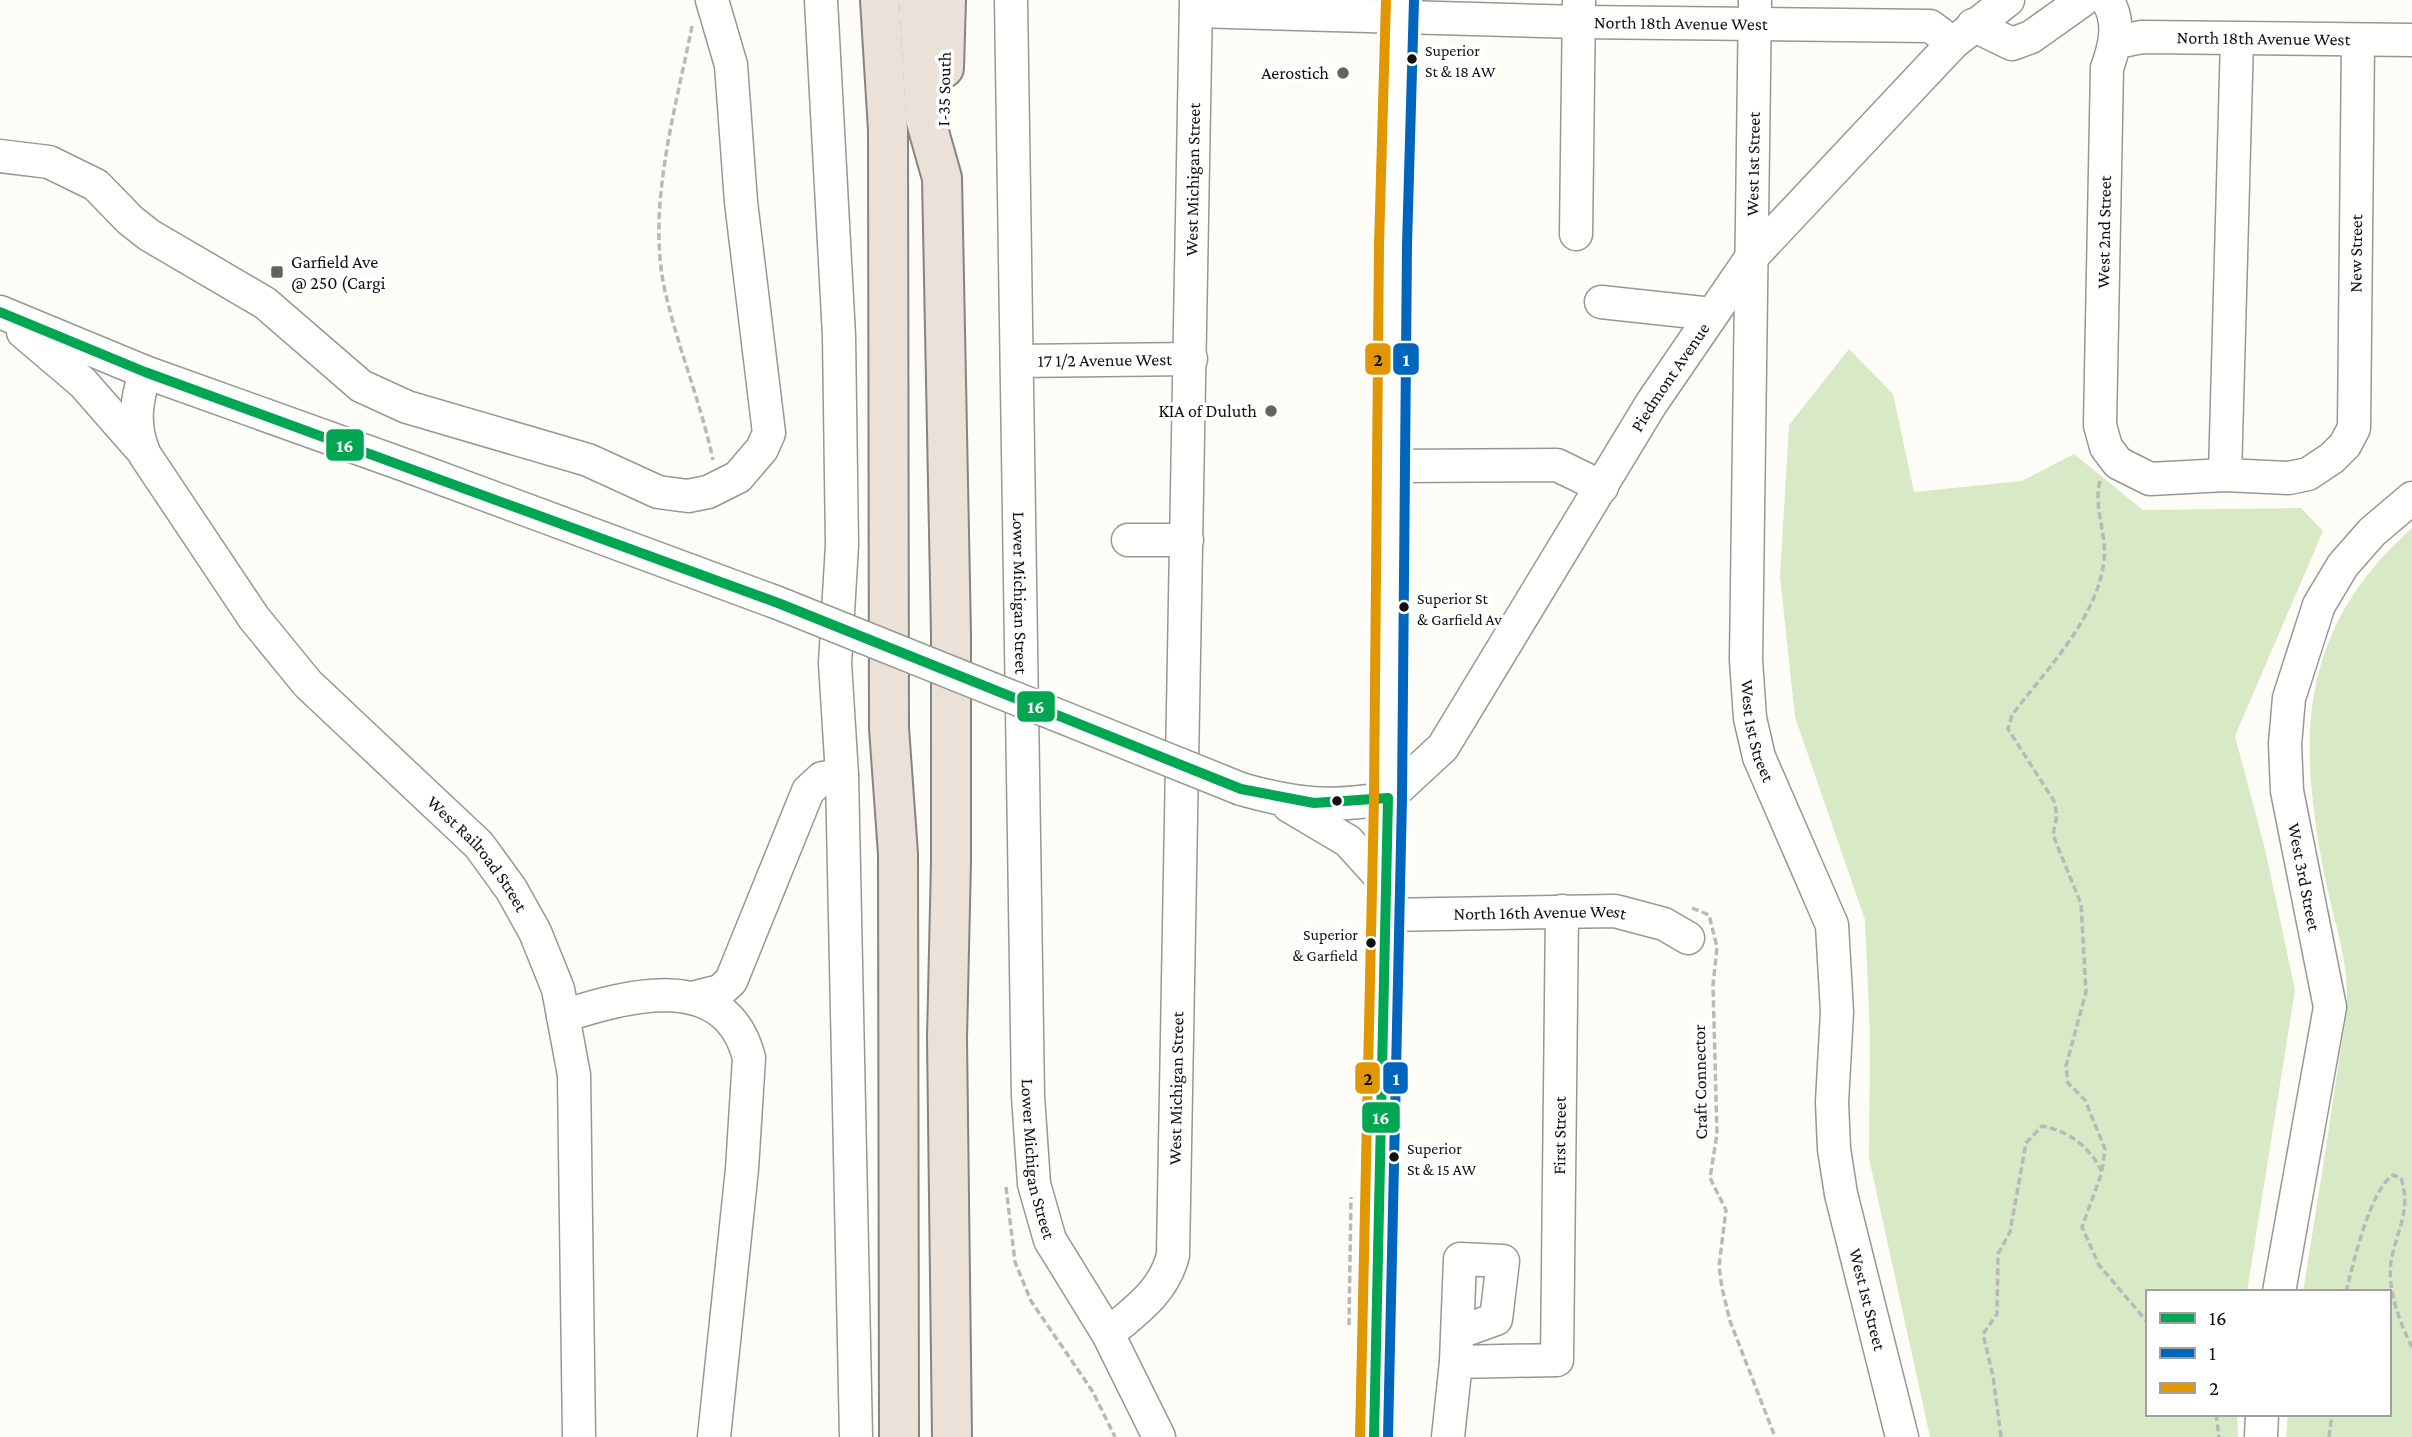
<svg xmlns="http://www.w3.org/2000/svg" width="2412" height="1437" viewBox="0 0 2412 1437" font-family="'Crimson Pro',serif">
<style>
.forest{fill:#d8eac5}
.lines{fill:none;stroke-linecap:round;stroke-linejoin:round}
.minor-casing{stroke:#979795;stroke-width:35}
.highway-casing{stroke:#858482;stroke-width:42}
.path{stroke:#b9b9b8;stroke-width:3.5;stroke-dasharray:7 3.5;stroke-linecap:butt}
.minor{stroke:#fffffe;stroke-width:32}
.highway{stroke:#eae1d8;stroke-width:38}
.minor-bridge-casing{stroke:#979795;stroke-width:35;stroke-linecap:butt}
.minor-bridge{stroke:#fffffe;stroke-width:32}
.bus-1-casing{stroke:#fff;stroke-width:16}
.bus-2-casing{stroke:#fff;stroke-width:16}
.bus-3-casing{stroke:#fff;stroke-width:16}
.bus-1{stroke:#00a651;stroke-width:10}
.bus-2{stroke:#0065bd;stroke-width:10}
.bus-3{stroke:#e09702;stroke-width:10}
.bus-dot{fill:#111;stroke:#fff;stroke-width:2.5}
.poi-dot{fill:#646362;stroke:#fff;stroke-width:2.5}
.labels{text-anchor:middle;dominant-baseline:central;stroke-width:7;stroke-linejoin:round;paint-order:stroke}
.bus-label{font-size:16px;fill:#111;stroke:#fff;text-anchor:start}
.street-label{font-size:18px;fill:#111;stroke:#fff}
.poi-label{font-size:18px;fill:#111;stroke:#fff;text-anchor:end}
.line-badge{stroke:#fff;stroke-width:2.5}
.badge-label{font-size:19px;text-anchor:middle;font-weight:bold;fill:#fff}
.pale-badge-label{font-size:19px;text-anchor:middle;font-weight:bold;fill:#111}
</style>
<rect width="100%" height="100%" fill="#fdfcf7"/>
<g class="forest">
<path d="M1849 349 1893 394 1914 492 2022 481 2074 454 2143 510 2301 508 2323 531 2235 736 2265 849 2295 990 2247 1292H2148V1414H2237L2238 1437H1930L1869 1158 1870 1035 1865 920 1795 717 1780 576 1789 425Z"/>
<path d="M2412 528V1437H2286L2288 1414H2389V1292H2303C2314 1224 2325 1155 2335 1087 2339 1056 2347 1024 2347 992 2347 957 2332 913 2325 878 2297 737 2298 630 2412 528Z"/>
</g>
<g class="lines">
<g class="minor-casing">
<g id="minor">
<path d="M821 0 839 336 842 545 835 663 842 775 856 1437"/>
<path id="s1" d="M1011 0 1028 1096 1034 1184 1050 1240 1108 1334 1159 1437"/>
<path id="s2" d="M1755 0 1746 660 1750 718 1759 757 1832 925 1837 1012 1832 1102 1834 1149 1841 1194 1902 1437"/>
<path id="s3" d="M2107 0C2121 21 2115 46 2107 68L2100 425 2106 447 2118 463 2150 479 2225 475 2289 478 2308 474 2332 458 2345 445 2354 428 2358 42"/>
<path id="s4" d="M1196 11 1579 22 1930 26 1953 43"/>
<path d="M1973 25 2012 44 2031 37 2083 0"/>
<path id="s5" d="M2117 42 2142 37 2412 40"/>
<path d="M0 156 49 162 96 185 130 220 149 235 265 303 361 386 407 407 588 460 658 492 688 496 708 492 738 477 762 449 769 433 741 202 731 65 712 0"/>
<path d="M1576 234 1579 1"/>
<path d="M1601 302 1712 314"/>
<path d="M0 312 145 372 413 468"/>
<path d="M23 332 83 383 140 448"/>
<path id="s6" d="M1017 361 1191 359"/>
<path id="s7" d="M145 372C136 403 132 425 145 455L254 618 308 684 479 845 511 889 535 932 558 989 574 1075 579 1437"/>
<path d="M1390 466 1557 465 1602 487"/>
<path d="M2225 475 2237 39"/>
<path d="M1128 540H1187"/>
<path d="M1241 789C1296 805 1332 808 1388 798"/>
<path id="s8" d="M1388 798 1443 747 1651 404 1751 258 1953 43 2008 0"/>
<path d="M1289 806 1348 841 1387 884"/>
<path id="s9" d="M1386 915 1615 911 1664 924 1688 938"/>
<path d="M692 998 720 991 731 981 808 791 822 778 842 775"/>
<path d="M563 1016C626 996 726 967 749 1058L742 1169 714 1437"/>
<path d="M2279 1292 2330 1007 2287 791 2285 744 2289 698 2319 605 2343 565 2372 532 2412 498"/>
<path id="s10" d="M1108 1334C1135 1311 1164 1292 1173 1255L1196 0"/>
<path d="M1456 1362 1460 1259 1503 1261 1496 1319 1457 1333"/>
<path d="M1374 1437 1388 798 1393 245 1400 0"/>
<path id="s11" d="M1448 1437 1456 1362 1557 1360 1562 911"/>
<path d="M2261 1437 2262 1414"/>
</g>
</g>
<g class="highway-casing">
<g id="highway">
<path d="M880 0 888 130 889 728 898 854 899 1437"/>
<path d="M918 0 925 118 942 178 951 634V862L947 1038 952 1437"/>
<path d="M944 68 946 0"/>
</g>
</g>
<g class="path">
<path d="M692 26C676 108 646 208 665 291 678 348 701 403 713 460"/>
<path d="M2100 481C2093 508 2107 533 2104 560 2098 618 2045 671 2012 715L2008 729 2054 801 2057 815 2053 835 2081 904 2086 992 2066 1066 2068 1083 2085 1100 2105 1149 2102 1172"/>
<path d="M1692 908 1709 915 1717 947 1713 985 1717 1134 1710 1178 1726 1210 1719 1266 1722 1288 1730 1321 1775 1437"/>
<path d="M1006 1187 1015 1262 1031 1301 1093 1392 1115 1437"/>
<path d="M2346 1292C2353 1264 2370 1190 2393 1175L2401 1178C2412 1211 2396 1231 2391 1262 2387 1288 2400 1324 2412 1347"/>
<path d="M1349 1325 1351 1197"/>
<path d="M2216 1414 2219 1437"/>
<path d="M2001 1437 1993 1376 1983 1334 1997 1314 1998 1254 2010 1232 2026 1143 2042 1126C2069 1131 2090 1147 2102 1172L2082 1227 2099 1265 2148 1323"/>
<path d="M2329 1437 2332 1414"/>
</g>
<use href="#minor" class="minor"/>
<use href="#highway" class="highway"/>
<g class="minor-bridge-casing">
<path id="minor-bridge" d="M413 468 778 603 1241 789"/>
</g>
<use href="#minor-bridge" class="minor-bridge"/>
<g class="bus-1-casing">
<g id="bus-1">
<path d="M0 312 145 372 778 603 1241 789 1314 803 1388 798"/>
<path d="M1374 1437 1388 798"/>
</g>
</g>
<g class="bus-2-casing">
<path id="bus-2" d="M1388 1437 1402 798 1407 245 1414 0"/>
</g>
<g class="bus-3-casing">
<path id="bus-3" d="M1360 1437 1374 798 1379 245 1386 0"/>
</g>
<use href="#bus-1" class="bus-1"/>
<use href="#bus-2" class="bus-2"/>
<use href="#bus-3" class="bus-3"/>
</g>
<g class="bus-dot">
<circle cx="1412" cy="59" r="6"/>
<circle cx="1404" cy="607" r="6"/>
<circle cx="1337" cy="801" r="6"/>
<circle cx="1371" cy="943" r="6"/>
<circle cx="1394" cy="1157" r="6"/>
</g>
<g class="poi-dot">
<circle cx="1343" cy="73" r="7"/>
<rect x="270" y="265" width="14" height="14" rx="3.5"/>
<circle cx="1271" cy="411" r="7"/>
</g>
<g class="labels">
<g class="bus-label">
<text x="1425" y="50">Superior<tspan x="1425" dy="21">St &amp; 18 AW</tspan></text>
<text x="1417" y="598">Superior St<tspan x="1417" dy="21">&amp; Garfield Av</tspan></text>
<text x="1358" y="934" text-anchor="end">Superior<tspan x="1358" dy="21">&amp; Garfield</tspan></text>
<text x="1407" y="1148">Superior<tspan x="1407" dy="21">St &amp; 15 AW</tspan></text>
</g>
<g class="street-label">
<text stroke="none"><textPath href="#s4" startOffset="485">North 18th Avenue West</textPath></text>
<text stroke="none"><textPath href="#s5" startOffset="147">North 18th Avenue West</textPath></text>
<text transform="translate(944 89) rotate(-89)">I-35 South</text>
<text transform="translate(1753 164) rotate(-89)">West 1st Street</text>
<text stroke="none"><textPath href="#s10" startOffset="1180">West Michigan Street</textPath></text>
<text transform="translate(2104 232) rotate(-89)">West 2nd Street</text>
<text stroke="none"><textPath href="#s3" startOffset="906">New Street</textPath></text>
<text stroke="none"><textPath href="#s6" startOffset="88">17 1/2 Avenue West</textPath></text>
<text stroke="none"><textPath href="#s8" startOffset="509">Piedmont Avenue</textPath></text>
<text stroke="none"><textPath href="#s1" startOffset="593">Lower Michigan Street</textPath></text>
<text stroke="none"><textPath href="#s2" startOffset="732">West 1st Street</textPath></text>
<text stroke="none"><textPath href="#s7" startOffset="607">West Railroad Street</textPath></text>
<text transform="translate(2304 877) rotate(79)">West 3rd Street</text>
<text stroke="none"><textPath href="#s9" startOffset="154">North 16th Avenue West</textPath></text>
<text transform="translate(1700 1082) rotate(-91)">Craft Connector</text>
<text stroke="none"><textPath href="#s10" startOffset="271">West Michigan Street</textPath></text>
<text stroke="none"><textPath href="#s11" startOffset="401">First Street</textPath></text>
<text stroke="none"><textPath href="#s1" startOffset="1160">Lower Michigan Street</textPath></text>
<text stroke="none"><textPath href="#s2" startOffset="1320">West 1st Street</textPath></text>
</g>
<g class="poi-label">
<text x="1329" y="73">Aerostich</text>
<text x="291" y="262" text-anchor="start">Garfield Ave<tspan x="291" dy="21">@ 250 (Cargi</tspan></text>
<text x="1257" y="411">KIA of Duluth</text>
</g>
</g>
<g class="line-badge">
<rect x="1364" y="342" width="28" height="34" rx="7" fill="#e09702"/>
<rect x="1392" y="342" width="28" height="34" rx="7" fill="#0065bd"/>
<rect x="325" y="428" width="40" height="34" rx="7" fill="#00a651"/>
<rect x="1016" y="690" width="40" height="33" rx="7" fill="#00a651"/>
<rect x="1354" y="1061" width="27" height="34" rx="7" fill="#e09702"/>
<rect x="1382" y="1061" width="27" height="34" rx="7" fill="#0065bd"/>
<rect x="1361" y="1101" width="40" height="33" rx="7" fill="#00a651"/>
</g>
<g class="badge-label">
<text x="1406" y="366">1</text>
<text x="345" y="452">16</text>
<text x="1036" y="713">16</text>
<text x="1396" y="1085">1</text>
<text x="1381" y="1124">16</text>
</g>
<g class="pale-badge-label">
<text x="1378" y="366">2</text>
<text x="1368" y="1085">2</text>
</g>
<rect x="2146" y="1290" width="245" height="126" fill="#ffffff" stroke="#a0a0a0" stroke-width="2"/>
<rect x="2160" y="1313" width="35" height="10" fill="#00a651" stroke="#a0a0a0" stroke-width="2"/>
<text x="2209" y="1325" font-size="21" fill="#111111">16</text>
<rect x="2160" y="1348" width="35" height="10" fill="#0065bd" stroke="#a0a0a0" stroke-width="2"/>
<text x="2209" y="1360" font-size="21" fill="#111111">1</text>
<rect x="2160" y="1383" width="35" height="10" fill="#e09702" stroke="#a0a0a0" stroke-width="2"/>
<text x="2209" y="1395" font-size="21" fill="#111111">2</text>
</svg>
